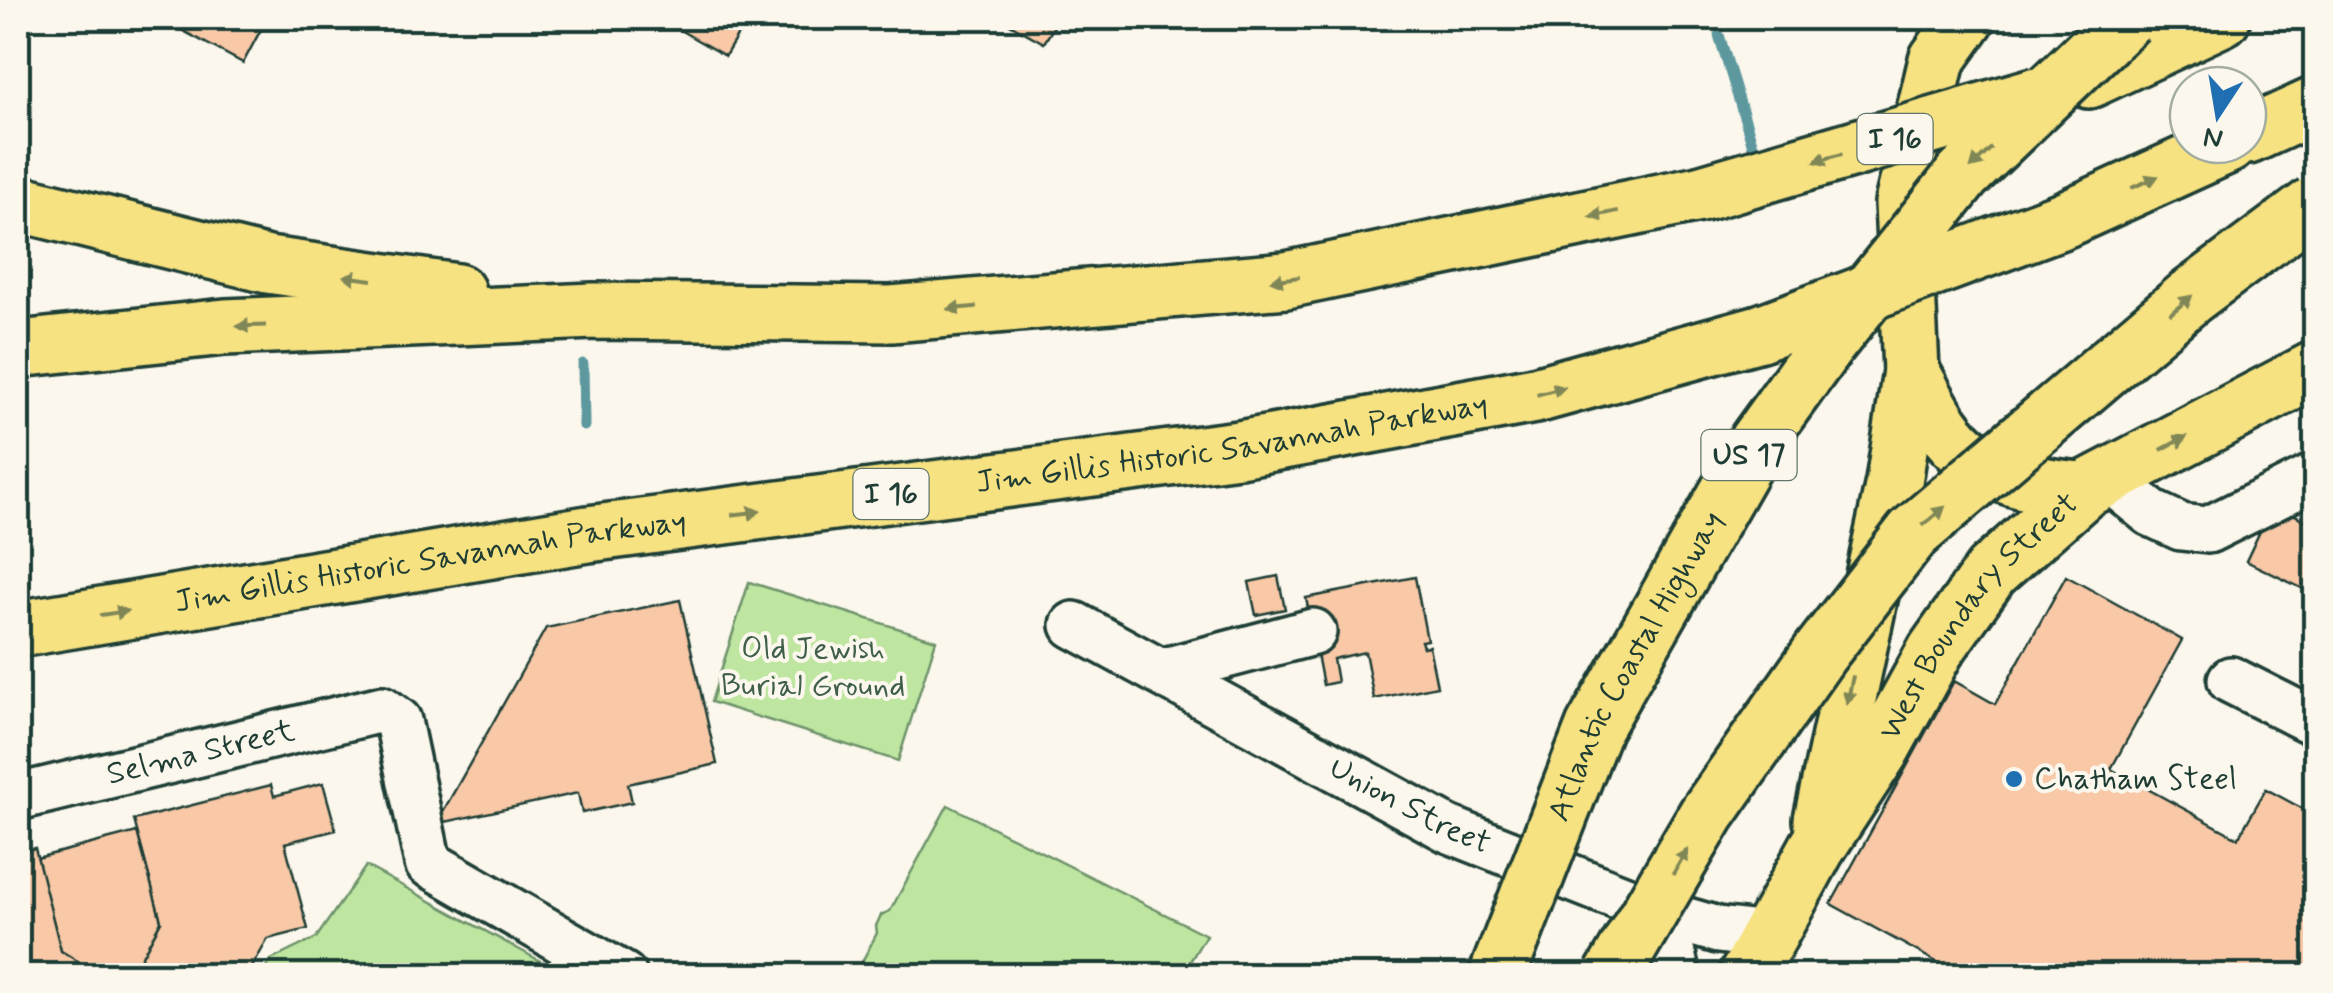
<svg xmlns="http://www.w3.org/2000/svg" width="2333" height="993" viewBox="0 0 2333 993" font-family="Mynerve,sans-serif">
<style>
.green{fill:#bee6a1;stroke:#6e926a;stroke-width:2.5}
.lines{fill:none;stroke-linecap:round;stroke-linejoin:round}
.stream{stroke:#5d989f;stroke-width:11}
.building{fill:#f8c8a7;stroke:#1f3d34;stroke-width:2.5}
.minor-casing{stroke:#1f3d34;stroke-width:52}
.major-casing{stroke:#1f3d34;stroke-width:62}
.highway-casing{stroke:#1f3d34;stroke-width:62}
.minor{stroke:#fbf7ec;stroke-width:45}
.major{stroke:#f7e281;stroke-width:55}
.highway{stroke:#f7e281;stroke-width:55}
.highway-bridge-casing{stroke:#1f3d34;stroke-width:62;stroke-linecap:butt}
.highway-bridge{stroke:#f7e281;stroke-width:55}
.oneway{fill:#808757}
.poi-dot{fill:#1f6fb2;stroke:#fbf7ec;stroke-width:4}
.labels{text-anchor:middle;dominant-baseline:central;stroke-width:8;stroke-linejoin:round;paint-order:stroke}
.shield{fill:#fbf7ec;stroke:#61756b;stroke-width:2.5}
.shield-label{font-size:30px;font-weight:bold;fill:#1f3d34}
.street-label{font-size:32px;fill:#1f3d34;stroke:#fbf7ec}
.park-label{font-size:32px;fill:#3f5f4a;stroke:#fbf7ec}
.poi-label{font-size:32px;fill:#1f3d34;stroke:#fbf7ec;text-anchor:start}
</style>
<rect width="100%" height="100%" fill="#fbf7ec"/>
<filter id="ink" filterUnits="userSpaceOnUse"><feTurbulence type="fractalNoise" baseFrequency=".01" numOctaves="2"/><feDisplacementMap in="SourceGraphic" scale="20" xChannelSelector="R" yChannelSelector="G"/><feConvolveMatrix kernelMatrix="1 2 1 2 8 2 1 2 1" color-interpolation-filters="sRGB"/></filter>
<g filter="url(#ink)">
<g class="green">
<path d="M749 582 936 640 898 761 711 702Z"/>
<path d="M948 805 1206 935 1182 975H855L877 933 876 926 881 915 890 911Z"/>
<path d="M366 866 566 975H262L271 960 316 938Z"/>
</g>
<g class="lines">
<g class="stream">
<path d="M1719 35 1753 146"/>
<path d="M583 364 584 426"/>
</g>
</g>
<g class="building">
<path d="M159 18H267L243 63Z"/>
<path d="M681 18H748L725 56 678 29Z"/>
<path d="M999 18H1059L1044 43Z"/>
<path d="M2273 504 2311 523 2316 515V595L2246 561Z"/>
<path d="M1278 576 1285 609 1256 615 1249 582Z"/>
<path d="M2066 576 2182 640 2111 769 2238 838 2266 789 2316 816V976H1962L1831 904 1954 681 1995 704Z"/>
<path d="M1415 577 1427 640 1421 641 1423 647 1429 646 1437 686 1374 699 1365 652 1333 659 1337 682 1323 685 1306 598Z"/>
<path d="M680 600 717 764 628 784 632 802 582 813 578 793 436 824 546 628Z"/>
<path d="M323 783 336 830 285 843 308 929 268 939 247 976H131L161 921 134 820 271 785 274 796Z"/>
<path d="M137 832 161 921 131 976H102L61 951 37 858Z"/>
<path d="M35 848 61 951 102 976H18V852Z"/>
</g>
<g class="lines">
<g class="minor-casing">
<g id="minor">
<path d="M2108 478 2151 513 2181 527 2208 530 2316 476"/>
<path id="s1" d="M1074 625 1448 829 1663 914 1718 930 1767 936"/>
<path d="M1161 672 1313 632"/>
<path d="M2231 680 2316 723"/>
<path id="s2" d="M18 797 382 709 398 721 428 863 624 976"/>
<path d="M1663 914 1677 976"/>
</g>
</g>
<g class="major-casing">
<g id="major">
<path d="M1911 371C1922 390 1931 410 1943 427 1977 476 2029 486 2084 490"/>
<path d="M1822 820 1894 482 1911 371 1903 203 1937 60 1967 18"/>
<path id="s3" d="M1747 976 1817 848 1880 752 1936 650 1991 572 2084 490 2316 369"/>
</g>
</g>
<g class="highway-casing">
<g id="highway">
<path d="M2089 80 2222 18"/>
<path d="M2248 136 2316 105"/>
<path d="M18 203 268 265 457 292"/>
<path d="M2063 220 2228 145"/>
<path d="M18 349 225 327 593 311 891 314 1286 280 1699 194"/>
<path id="s4" d="M18 629 588 534 1239 449 1535 395 1760 333"/>
</g>
</g>
<use href="#minor" class="minor"/>
<use href="#major" class="major"/>
<use href="#highway" class="highway"/>
<g class="highway-bridge-casing">
<g id="highway-bridge">
<path d="M1699 194 2038 95"/>
<path d="M1760 333 2063 220"/>
<path id="s5" d="M1497 976 1594 727 1757 441 1825 347 1963 175 2127 18"/>
<path d="M1612 976 1707 814 1820 653 1913 533 2190 297 2316 203"/>
</g>
</g>
<use href="#highway-bridge" class="highway-bridge"/>
</g>
<defs><path id="oneway-solid" d="M-6-.8H1V-3.2L6.5 0L1 3.2V.8H-6Z" transform="scale(2.5)"/></defs>
<g class="oneway">
<use href="#oneway-solid" transform="translate(1828 158) rotate(164)"/>
<use href="#oneway-solid" transform="translate(1981 158) rotate(136)"/>
<use href="#oneway-solid" transform="translate(2145 182) rotate(-24)"/>
<use href="#oneway-solid" transform="translate(1604 214) rotate(168)"/>
<use href="#oneway-solid" transform="translate(358 278) rotate(-172)"/>
<use href="#oneway-solid" transform="translate(1285 279) rotate(172)"/>
<use href="#oneway-solid" transform="translate(2181 305) rotate(-40)"/>
<use href="#oneway-solid" transform="translate(962 308) rotate(175)"/>
<use href="#oneway-solid" transform="translate(251 326) rotate(178)"/>
<use href="#oneway-solid" transform="translate(1551 391) rotate(-15)"/>
<use href="#oneway-solid" transform="translate(2174 443) rotate(-28)"/>
<use href="#oneway-solid" transform="translate(746 513) rotate(-7)"/>
<use href="#oneway-solid" transform="translate(1934 516) rotate(-40)"/>
<use href="#oneway-solid" transform="translate(114 613) rotate(-9)"/>
<use href="#oneway-solid" transform="translate(1850 690) rotate(102)"/>
<use href="#oneway-solid" transform="translate(1680 862) rotate(-60)"/>
</g>
</g>
<circle class="poi-dot" cx="2014" cy="779" r="10"/>
<g class="labels">
<g class="shield">
<rect x="1857.5" y="114" width="75" height="50" rx="8"/>
<rect x="1701.5" y="430" width="95" height="50" rx="8"/>
<rect x="853.5" y="469" width="75" height="50" rx="8"/>
</g>
<g class="shield-label">
<text x="1895" y="139">I 16</text>
<text x="1749" y="455">US 17</text>
<text x="891" y="494">I 16</text>
</g>
<g class="street-label">
<text stroke="none"><textPath href="#s4" startOffset="1228">Jim Gillis Historic Savannah Parkway</textPath></text>
<text stroke="none"><textPath href="#s4" startOffset="418">Jim Gillis Historic Savannah Parkway</textPath></text>
<text stroke="none"><textPath href="#s3" startOffset="430">West Boundary Street</textPath></text>
<text stroke="none"><textPath href="#s5" startOffset="340">Atlantic Coastal Highway</textPath></text>
<text stroke="none"><textPath href="#s2" startOffset="188">Selma Street</textPath></text>
<text stroke="none"><textPath href="#s1" startOffset="382">Union Street</textPath></text>
</g>
<g class="park-label">
<text x="813" y="649">Old Jewish<tspan x="813" dy="37">Burial Ground</tspan></text>
</g>
<g class="poi-label">
<text x="2034" y="779">Chatham Steel</text>
</g>
</g>
<rect width="2333" height="993" fill="none" stroke="#fbf7ec" stroke-width="60"/>
<rect x="30" y="30" width="2273" height="933" fill="none" stroke="#1f3d34" stroke-width="4" filter="url(#ink)"/>
<g transform="translate(2218 115) rotate(192)"><circle r="48" fill="#fbf7ec" stroke="#a3ada2" stroke-width="2.5"/>
<path d="M0-8L18 38L0 25L-18 38Z" fill="#1f6fb2"/>
<text y="-15" font-size="28" font-weight="bold" text-anchor="middle" fill="#1f3d34">N</text>
</g>
</svg>
